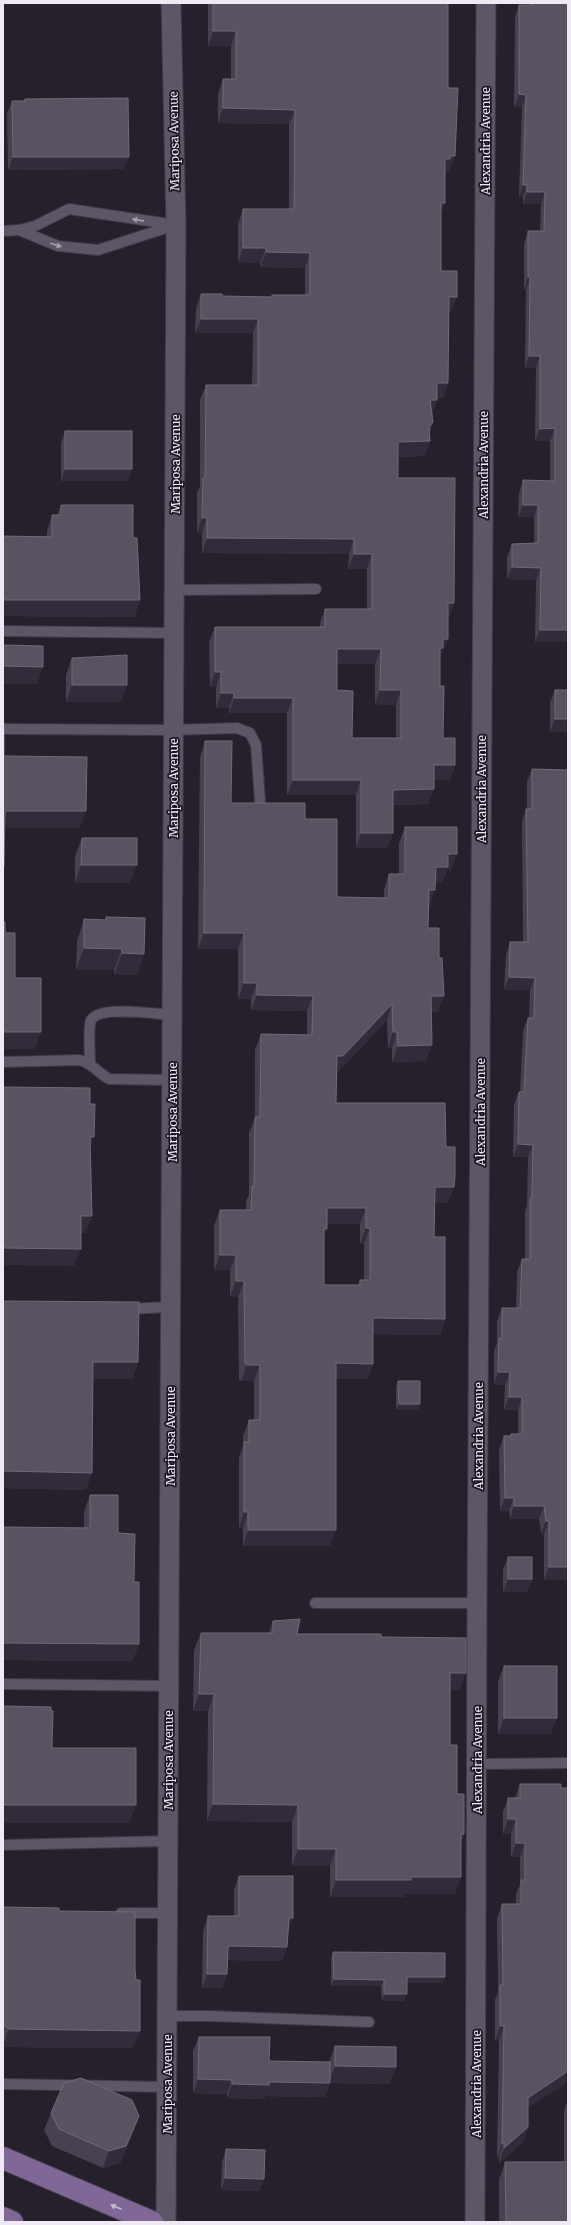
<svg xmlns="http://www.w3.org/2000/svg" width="571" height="2225" viewBox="0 0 571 2225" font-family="Merriweather,serif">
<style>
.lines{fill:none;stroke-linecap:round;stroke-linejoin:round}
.lane-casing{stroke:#403a46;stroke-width:12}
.street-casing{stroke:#403a46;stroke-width:21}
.primary-casing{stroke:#403a46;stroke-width:24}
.lane{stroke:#5d5666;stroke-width:10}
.street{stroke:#5d5666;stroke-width:19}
.primary{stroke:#7f6897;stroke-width:22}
.wall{fill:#47404e;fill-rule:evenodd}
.shaded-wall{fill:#322b3a}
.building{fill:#595260;stroke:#706a77;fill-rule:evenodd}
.oneway{fill:#a6a0ac}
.oneway2{fill:#c7bcd3}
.labels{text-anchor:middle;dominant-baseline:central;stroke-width:3.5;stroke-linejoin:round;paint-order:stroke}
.street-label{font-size:12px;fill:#eee9f3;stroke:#1d1624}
</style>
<rect width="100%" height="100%" fill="#26202d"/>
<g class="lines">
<g class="lane-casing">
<g id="lane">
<path d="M19 230 58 246 98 250 172 226"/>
<path d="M3 231 19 230 35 226 69 209 176 225"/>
<path d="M174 590 316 589"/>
<path d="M3 631 174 633"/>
<path d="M3 729 173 730 237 728 250 733 256 745 260 801"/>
<path d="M3 1062 80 1060C93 1064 97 1072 109 1079L172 1080"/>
<path d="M90 1063C90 1054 88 1027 91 1020 100 1005 156 1014 172 1015"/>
<path d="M126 1309 170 1307"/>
<path d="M315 1603H477"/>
<path d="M3 1684 169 1686"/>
<path d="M478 1764 568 1763"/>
<path d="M3 1845 168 1841"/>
<path d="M121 1913H167"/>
<path d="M167 2016H210L369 2022"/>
<path d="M3 2084 167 2087"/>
</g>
</g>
<g class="street-casing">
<g id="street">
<path d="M166 2222 176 225 171 3"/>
<path d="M475 2222 477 1603 486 3"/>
</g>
</g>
<g class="primary-casing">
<g id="primary">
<path d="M3 2158 152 2222"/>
<path d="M3 2218 12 2222"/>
</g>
</g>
<use href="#lane" class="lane"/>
<use href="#street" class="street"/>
<use href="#primary" class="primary"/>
</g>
<g class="wall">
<path d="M208 3H448V88L450 171H446L445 174V203L441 213V271L451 312H448V383L443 398H437L432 415 433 422 430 432V441L424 456 398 457V478L454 603 449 617H448V639L442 653H441L440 656V686L443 738 455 765 450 780H434L428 804 393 805V833L387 848H356V795H287V713H229V708H216V687H210L209 642 215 627H320V623L325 609H367V569H348L349 554 202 553V533H197V493L200 486V400L206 385H252L253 333H195L196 309 201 294 222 296 271 297 272 295H305V268L260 267V263L238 262V224L243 209H289V124L218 123V94L223 79H231V46H208ZM337 664H375V704L396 705V738H352L337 690Z"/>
<path d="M530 3H568V642H535L536 580 507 579V557L512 544 534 543V517H518L519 493 523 480 550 481V441H535L536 368H525L526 290H524V244L528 231H540L541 204H523V197H519L522 107H514L515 17 519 5H530Z"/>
<path d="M25 99 124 169 8 170 7 114 12 101H24Z"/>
<path d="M65 431 128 481H61V443Z"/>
<path d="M61 505 133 538 140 600 134 617 3 616V536H47V531L52 515H57Z"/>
<path d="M72 658 127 685 120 702H66V675Z"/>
<path d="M555 690 568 732H550V702Z"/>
<path d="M205 741 231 803 305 819 337 897 384 898V889L389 874H399V843L405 827 451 870H447L442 883H435L430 906H429L428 928 438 1012H431L426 1061 392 1062V1048H388L387 1020 338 1072H336V1103L446 1147 448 1203H435L434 1237 445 1319 440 1335 373 1334V1364L367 1379H336L330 1546H243V1528H239V1458L243 1446V1436L249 1420H254V1381H241L239 1379 238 1297H230V1270H214V1226L220 1210H246V1201L249 1194V1133L255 1118V1050L261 1034 307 1035V1011L251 1010V999H238V949H198L200 757ZM327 1224H360V1244H364V1280H360L358 1285H324V1238Z"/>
<path d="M532 769 568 1580H544V1534L541 1533 539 1519H510L509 1511H500L499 1449 504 1436H510L511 1434H518V1410H504L505 1385H494V1351L497 1343V1321L502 1308H516L517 1272 522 1259H525V1211L527 1206 528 1157H513L514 1104 519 1092H520L523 1031 528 1018H529L530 990H504L506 955 510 942H523L522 822 526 809H527V782Z"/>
<path d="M82 838 130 883H75V856Z"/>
<path d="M106 917 137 975H114V970H76L77 941 84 919 105 920Z"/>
<path d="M3 1301 138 1362 132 1379H93L86 1490 3 1488V1527L84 1528V1512L90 1495 118 1533 134 1582 139 1644 132 1661 3 1660Z"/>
<path d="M398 1381 418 1410H396V1387Z"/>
<path d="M508 1557 532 1579 527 1592H503V1570Z"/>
<path d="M273 1621 297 1634 381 1637 460 1690H450V1745L457 1794 464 1834 461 1843 455 1894H405L404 1897H330V1866H292V1822L207 1821 208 1711H193L194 1650 201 1633H269Z"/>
<path d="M504 1666 551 1734H498V1682Z"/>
<path d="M520 1784H561L528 2109V2127L523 2142 499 2163V2157L497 2158 499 2041H495V2000L498 1992 497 1919 502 1904H516V1894L520 1885V1857H511V1834H503V1812L508 1798H515Z"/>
<path d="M239 1876 293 1918 288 1930 287 1947 282 1961 228 1960 227 1974 222 1988H202L203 1931 208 1916H234V1890Z"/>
<path d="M3 1907 59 1911 133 2048 3 2047Z"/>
<path d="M333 1952 443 1983H407L404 2001H382L381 1986H331V1958Z"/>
<path d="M199 2037 269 2061 329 2062 335 2046 396 2067 389 2084 330 2083 325 2097 265 2096 264 2099 227 2098V2094L193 2093V2051Z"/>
<path d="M568 2099V2222H499V2180L505 2162H564V2111Z"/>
<path d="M51 2113 133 2133 120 2163 103 2168 52 2146 44 2130Z"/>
<path d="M226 2149 264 2179 259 2191 221 2190 222 2162Z"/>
</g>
<g class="shaded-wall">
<path d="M213 31H236L231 46H208Z"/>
<path d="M519 94 526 95 522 107H514Z"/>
<path d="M223 108 295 110 289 124 218 123Z"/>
<path d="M450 156H455L450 171H446L445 174V159Z"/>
<path d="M13 157H129L124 169 8 170Z"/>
<path d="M523 185H527L523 197H519Z"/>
<path d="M527 192H545L541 204H523Z"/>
<path d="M441 203H445L439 218Z"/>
<path d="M243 248H266L260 263 238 262Z"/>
<path d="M266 252 310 253 305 268 260 267Z"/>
<path d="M528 277H530L526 290H524Z"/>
<path d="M449 297H457L451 312H443Z"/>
<path d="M201 319H258L253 333H195Z"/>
<path d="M529 356H540L536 368H525Z"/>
<path d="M437 383H448L443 398H431Z"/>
<path d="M430 400H437L432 415Z"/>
<path d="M433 422 427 437 430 441 424 456 393 457 398 442 429 427Z"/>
<path d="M555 428 550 441H535L540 429Z"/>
<path d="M65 469H132L128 481H61Z"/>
<path d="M523 505H538L534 517H518Z"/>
<path d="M202 518H207L202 533H197Z"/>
<path d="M207 538 354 539 349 554 202 553Z"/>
<path d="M354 554H372L367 569H348Z"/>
<path d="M512 567 541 568 536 580 507 579Z"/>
<path d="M3 600H140L134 617 3 616Z"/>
<path d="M448 603H454L449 617H442Z"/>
<path d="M540 630H568V642H535Z"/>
<path d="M443 639H448L442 653H441L438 663H435Z"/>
<path d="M337 649H381L375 664H332Z"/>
<path d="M3 666 43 667 37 684H3Z"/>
<path d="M215 672H221L216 687H210Z"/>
<path d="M72 685H127L120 702H66Z"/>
<path d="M380 690H401L396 705 375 704Z"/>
<path d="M221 693H234L229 708H216Z"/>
<path d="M234 698H293L287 713H229Z"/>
<path d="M555 719H568V732H550Z"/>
<path d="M434 765H455L450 780H428Z"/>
<path d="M293 780H361L356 795H287Z"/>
<path d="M434 789 428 804 387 805 393 790Z"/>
<path d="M5 811H86L80 828H3Z"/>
<path d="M361 833H393L387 848H356Z"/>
<path d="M448 854H457L451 870H447L442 883H430L436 867Z"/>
<path d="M81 865H137L130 883H75Z"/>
<path d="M429 890H435L430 906H423Z"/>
<path d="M204 933H244L238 949H198Z"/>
<path d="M84 948 122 949 114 970H76Z"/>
<path d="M122 953 144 954 137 975H114Z"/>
<path d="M509 977 535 978 530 990H504Z"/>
<path d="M244 983H257L251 999H238Z"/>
<path d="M257 995 313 996 307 1011 251 1010Z"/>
<path d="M431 996H444L438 1012H425Z"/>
<path d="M392 1004 387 1020 338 1072H331L337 1056Z"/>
<path d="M3 1032H41L35 1049H3Z"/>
<path d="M393 1032H397L392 1048H388Z"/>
<path d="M432 1045 426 1061 392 1062 398 1046Z"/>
<path d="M90 1137H94L88 1155Z"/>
<path d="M518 1144 533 1145 528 1157H513Z"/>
<path d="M435 1187H454L448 1203H429Z"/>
<path d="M327 1208H366L360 1224H322Z"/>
<path d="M81 1216H92L86 1233H75Z"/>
<path d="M366 1228H370L364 1244H360Z"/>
<path d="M324 1229H327L322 1245Z"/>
<path d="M3 1248 81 1249 74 1266 3 1265Z"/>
<path d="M220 1255H236L230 1270H214Z"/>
<path d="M236 1281H244L238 1297H230Z"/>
<path d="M373 1318 445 1319 440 1335 367 1334Z"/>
<path d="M93 1362H138L132 1379H87Z"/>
<path d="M336 1363 373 1364 367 1379H330Z"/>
<path d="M247 1365H260L254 1381H241Z"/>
<path d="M498 1372H510L505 1385H494Z"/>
<path d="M509 1397H522L518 1410H504Z"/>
<path d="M399 1404H420L418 1410H396Z"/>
<path d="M3 1471 92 1473 86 1490 3 1488Z"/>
<path d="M505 1498H514L509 1511H500Z"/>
<path d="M514 1506H544L539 1519H510Z"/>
<path d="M244 1512H248L243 1528H239Z"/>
<path d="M546 1521H549L544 1534 541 1533Z"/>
<path d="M248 1530H336L330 1546H243Z"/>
<path d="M549 1567H568V1580H544Z"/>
<path d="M508 1579H532L527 1592H503Z"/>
<path d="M3 1643 139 1644 132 1661 3 1660Z"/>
<path d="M450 1673H466L460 1690H444Z"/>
<path d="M199 1694H214L208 1711H193Z"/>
<path d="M504 1718H557L551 1734H498Z"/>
<path d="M213 1804 298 1805 292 1822 207 1821Z"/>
<path d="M3 1805H136L129 1823H3Z"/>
<path d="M508 1819H516L511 1834H503Z"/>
<path d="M461 1834H464L458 1852Z"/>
<path d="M516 1843H525L520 1857H511Z"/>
<path d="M298 1849H336L330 1866H292Z"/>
<path d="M411 1877H461L455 1894H405L404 1897H330L336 1880Z"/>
<path d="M289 1918H293L288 1932Z"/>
<path d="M228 1946 287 1947 282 1961 223 1960Z"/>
<path d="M207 1974H227L222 1988H202Z"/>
<path d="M407 1977H445L443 1983H404Z"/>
<path d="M334 1979 384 1980 381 1986H331Z"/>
<path d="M384 1994H407L404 2001H382Z"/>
<path d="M500 2026H504L499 2041H495Z"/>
<path d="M9 2029 140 2031 133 2048 3 2047V2045Z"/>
<path d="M335 2066 396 2067 389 2084 330 2083 325 2097 265 2096 264 2099 227 2098 232 2084 269 2082 329 2083Z"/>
<path d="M568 2071V2082L522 2112 528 2098Z"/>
<path d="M198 2079 232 2080 227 2094 193 2093Z"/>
<path d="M139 2116 133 2133 120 2163 103 2168 109 2151Z"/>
<path d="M528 2127 523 2142 499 2163 504 2148Z"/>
<path d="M504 2142 499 2157 497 2158 502 2144Z"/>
<path d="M225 2178 264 2179 259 2191 221 2190Z"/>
</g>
<g class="building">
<path d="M213 3H448V88H458L455 156H450V159H445V203H441V271H457V297H449L448 383H437V400H430L433 422 429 427 430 441 398 442V478H455L454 603H448V639H443V648H440V686H444L443 738H455V765H434V789L393 790V833H361V780H293V698H234V693H221V672H215V627H325V609H372V554H354V539L207 538V518H202L203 478H205L206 385H258V319H201V294H222V296L272 297V295H310V253L266 252V248H243V209H294L295 110 223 108V79H236V31H213ZM337 649H381L380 690H401V738H352L353 691 337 690Z"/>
<path d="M534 3H568V630H540L541 568 512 567V544L538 543V505H523V480L555 481V428L540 429V356H529L530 277H528V231H544L545 192H527V185H523L526 95 519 94V5H533Z"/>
<path d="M128 98 129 157H13L12 101H25V99Z"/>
<rect x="65" y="431" width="67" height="38"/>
<path d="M61 505H133V538H137L140 600H3V536L52 537V515H61Z"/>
<path d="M3 645 43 646V667L3 666Z"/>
<path d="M127 655V685H72V658Z"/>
<rect x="555" y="690" width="13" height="29"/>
<path d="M3 722H4V756L87 757 86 811H5L4 867H3Z"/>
<path d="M205 741H232L231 803H305V819H337V897L389 898V874H405V827H457V854H448V867H436L435 890H429L428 928H439V958H442L444 996H431L432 1045 398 1046 397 1032H393L392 1004 343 1056H337L336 1103H445L446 1147H455V1175L454 1187H435L434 1237H445V1319L373 1318V1364L336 1363V1530H248V1512H244V1442H249V1420H260V1365H247L245 1363 244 1281H236V1255H220V1210H251L252 1186H254L255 1117H260L261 1034 312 1035 313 996 257 995V983H244V933H204ZM327 1208H366V1228H370V1280H360V1285H324V1229H327Z"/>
<path d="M532 769 568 770V1567H549V1521H546L544 1506H514V1498H505L504 1436H511V1434H522V1397H509L510 1372H498L499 1338H502V1308H520L522 1259H530V1198H532L533 1145 518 1144 519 1092H524L528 1018H534L535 978 509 977 510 942H528L526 809H532Z"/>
<path d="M82 838H137V865H81Z"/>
<path d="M106 917 145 918 144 954 122 953V949L84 948V919L106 920Z"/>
<path d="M3 922H5V933H15V978H41V1032H3Z"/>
<path d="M3 1087 90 1088V1104H95L94 1137H90L92 1216H81V1249L3 1248Z"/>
<path d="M3 1301 139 1302 138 1362H93L92 1473 3 1471V1527L90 1528V1495H118V1533L135 1534 134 1582H139V1644L3 1643Z"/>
<path d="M398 1381H420V1404H399Z"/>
<rect x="508" y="1557" width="24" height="22"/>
<path d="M300 1619 297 1634H381V1637L466 1638V1673H450V1745H457V1794H464V1834H461V1877H411V1880H336V1849H298V1805L213 1804 214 1694H199L201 1633H273V1621Z"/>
<rect x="504" y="1666" width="53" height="52"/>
<path d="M3 1706 51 1707V1711H53L52 1748H136V1805H3Z"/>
<path d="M520 1784H561V1788H568V2071L528 2098V2127L504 2148V2142L502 2144 504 2026H500V1985H503L502 1904H521V1880H525V1843H516V1819H508V1798H520Z"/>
<path d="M239 1876H293V1918H289L287 1947 228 1946 227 1974H207L208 1916H239Z"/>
<path d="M3 1907 59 1908V1911L135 1912V1969L136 1980H140V2031L9 2029 3 2024Z"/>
<path d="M333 1952 445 1953V1977H407V1994H384V1980L334 1979Z"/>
<path d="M199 2037H270L269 2061 330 2062V2083L269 2082V2085L232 2084V2080L198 2079Z"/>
<path d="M335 2046 396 2047V2067L335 2066Z"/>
<path d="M81 2078 132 2100 139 2116 126 2146 109 2151 59 2129 51 2113 64 2083Z"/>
<path d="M226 2149 265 2150 264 2179 225 2178Z"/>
<path d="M505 2162H568V2222H506Z"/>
</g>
<defs><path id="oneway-solid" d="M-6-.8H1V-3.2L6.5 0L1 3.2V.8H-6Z"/></defs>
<g class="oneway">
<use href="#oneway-solid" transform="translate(138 220) rotate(-172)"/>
<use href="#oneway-solid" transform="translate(56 245) rotate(17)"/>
</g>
<use class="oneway2" href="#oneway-solid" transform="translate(116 2207) rotate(-157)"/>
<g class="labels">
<g class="street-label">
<text transform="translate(174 141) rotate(-91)">Mariposa Avenue</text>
<text transform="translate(485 141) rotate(-90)">Alexandria Avenue</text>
<text transform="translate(175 464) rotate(-90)">Mariposa Avenue</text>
<text transform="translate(483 465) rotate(-90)">Alexandria Avenue</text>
<text transform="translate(173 788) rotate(-90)">Mariposa Avenue</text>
<text transform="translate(481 789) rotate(-90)">Alexandria Avenue</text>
<text transform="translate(172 1112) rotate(-90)">Mariposa Avenue</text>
<text transform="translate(480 1112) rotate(-90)">Alexandria Avenue</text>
<text transform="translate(170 1436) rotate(-90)">Mariposa Avenue</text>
<text transform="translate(478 1436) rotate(-90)">Alexandria Avenue</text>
<text transform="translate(168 1760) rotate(-90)">Mariposa Avenue</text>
<text transform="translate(477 1760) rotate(-90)">Alexandria Avenue</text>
<text transform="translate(167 2084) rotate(-90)">Mariposa Avenue</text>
<text transform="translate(476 2084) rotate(-90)">Alexandria Avenue</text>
</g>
</g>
<rect width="571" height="2225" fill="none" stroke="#eee9f3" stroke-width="8"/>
</svg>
